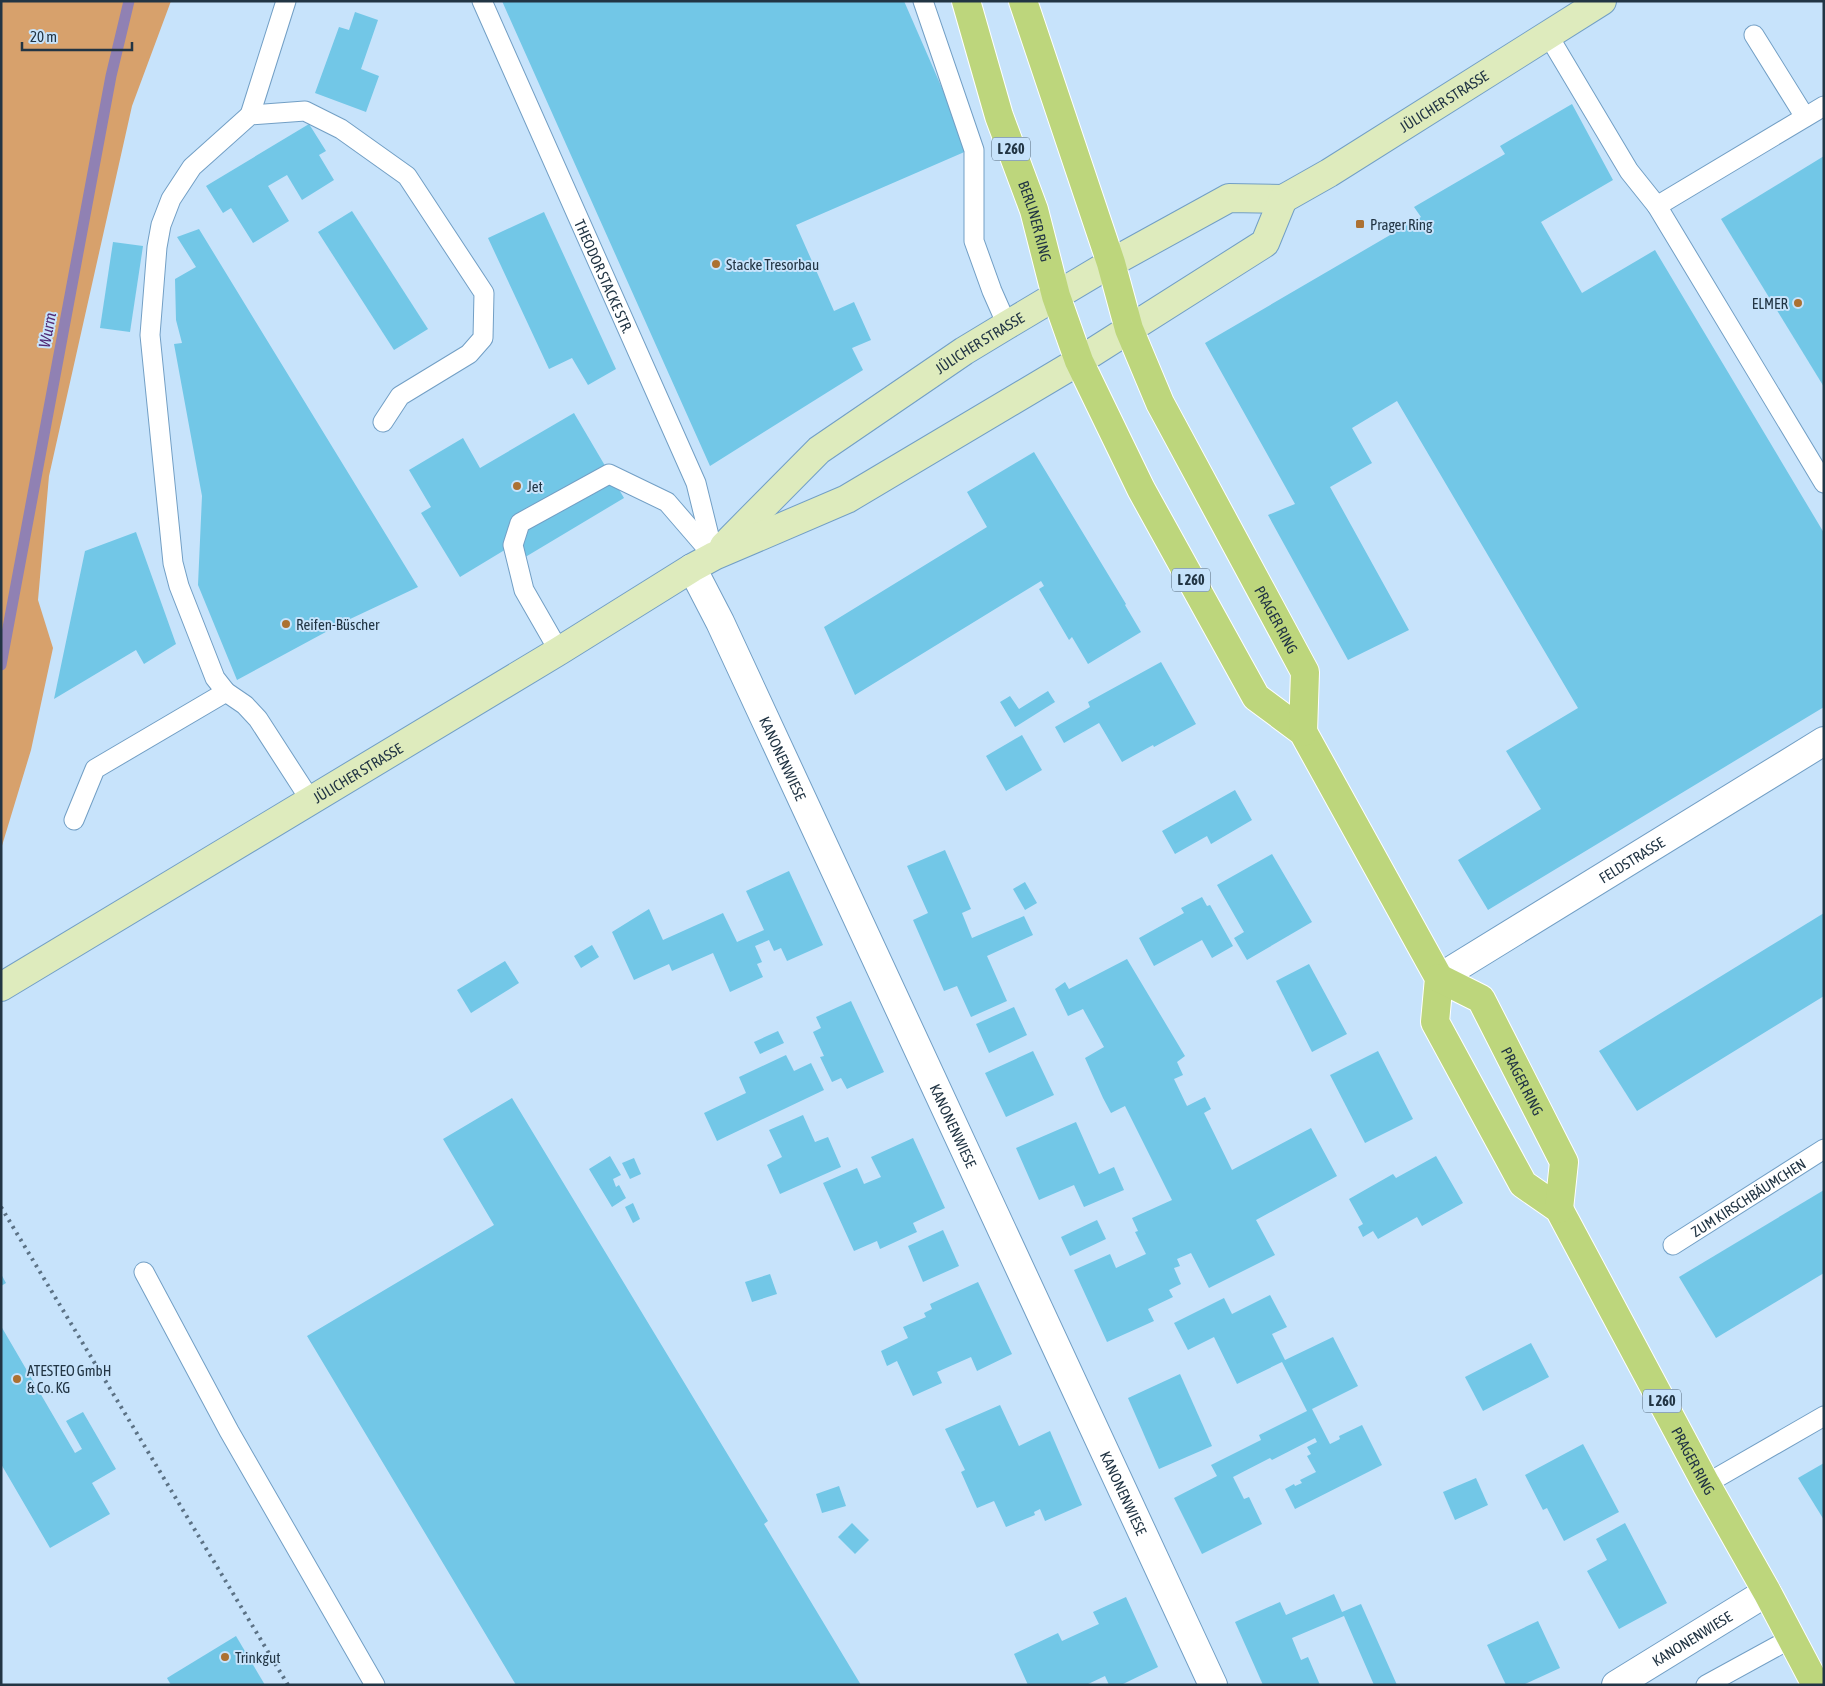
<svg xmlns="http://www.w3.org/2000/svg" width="1825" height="1686" viewBox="0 0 1825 1686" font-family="'Asap Condensed',sans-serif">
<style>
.forest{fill:#d7a16c}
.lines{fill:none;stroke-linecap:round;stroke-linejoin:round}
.stream{stroke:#9081b3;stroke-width:11}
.building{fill:#72c7e7}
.service-casing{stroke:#729fc5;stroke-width:21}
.minor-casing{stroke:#729fc5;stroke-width:30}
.secondary-casing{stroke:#729fc5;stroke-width:30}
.primary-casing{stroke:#fff;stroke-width:30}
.service{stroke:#fff;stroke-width:19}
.minor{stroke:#fff;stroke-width:28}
.secondary{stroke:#deebbd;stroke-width:28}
.primary{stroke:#bdd67c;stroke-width:28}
.rail{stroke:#5c7285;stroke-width:4;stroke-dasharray:2.5 5;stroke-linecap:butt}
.poi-dot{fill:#ac7132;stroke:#c7e3fb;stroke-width:2}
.labels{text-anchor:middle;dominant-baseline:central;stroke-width:4;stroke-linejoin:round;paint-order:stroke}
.shield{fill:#c7e3fb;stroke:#54697b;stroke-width:1}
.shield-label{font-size:14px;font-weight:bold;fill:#223544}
.street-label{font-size:15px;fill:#223544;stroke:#c7e3fb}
.poi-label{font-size:15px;fill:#223544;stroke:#c7e3fb;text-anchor:start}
.water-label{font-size:16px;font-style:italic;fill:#522c76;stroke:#c7e3fb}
</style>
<rect width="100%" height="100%" fill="#c7e3fb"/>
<path class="forest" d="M1 1H171L132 106 49 476 38 600 53 648 31 750 1 849Z"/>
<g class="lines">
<path class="stream" d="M1 665 111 76 129 1"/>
</g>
<g class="building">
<path d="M502 1H904L969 150 796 225 834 311 854 302 871 340 852 348 863 370 710 466Z"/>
<path d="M355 12 378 20 361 69 379 76 366 112 315 93 339 27 349 30Z"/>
<path d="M1572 104 1613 180 1541 222 1582 293 1655 250 1824 533V707L1488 910 1458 860 1541 809 1506 751 1578 708 1397 401 1352 428 1372 463 1330 487 1409 630 1348 660 1268 515 1295 504 1205 343 1421 217 1414 207 1505 154 1500 146Z"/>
<path d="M309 124 326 151 319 155 334 180 302 200 287 175 268 186 289 221 253 243 231 208 223 213 206 186Z"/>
<path d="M1824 156V387L1721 219Z"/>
<path d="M352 211 428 329 394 350 318 232Z"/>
<path d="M544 212 616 369 588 385 572 358 549 369 488 238Z"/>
<path d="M199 229 418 587 348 620 237 680 198 585 202 496 174 344 182 343 176 320 175 279 196 267 177 237Z"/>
<path d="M113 242 143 246 130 332 100 328Z"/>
<path d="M574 413 624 498 522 559 513 545 460 577 421 513 431 507 409 470 463 438 480 468Z"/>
<path d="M1034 452 1126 604 1125 605 1141 632 1088 664 1072 637 1069 640 1039 589 1044 586 1041 581 855 695 824 627 987 527 967 492Z"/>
<path d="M136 532 176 644 144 664 136 650 54 699 85 551Z"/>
<path d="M1161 662 1196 724 1154 747 1153 745 1122 762 1099 723 1064 743 1055 727 1090 707 1088 702Z"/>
<path d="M1048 691 1055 702 1015 727 1000 702 1010 696 1019 709Z"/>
<path d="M1022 735 1042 770 1006 791 986 756Z"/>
<path d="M1235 790 1252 820 1211 844 1207 836 1175 854 1162 831Z"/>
<path d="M945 850 971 909 962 913 972 938 1024 916 1033 935 987 956 1007 1001 971 1017 957 986 944 991 913 920 928 913 907 866Z"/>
<path d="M1272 854 1312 922 1247 960 1234 938 1244 932 1217 885Z"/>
<path d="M789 871 823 945 787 961 781 948 774 951 769 940 755 946 762 962 757 964 763 977 730 992 713 953 672 971 669 964 634 980 612 932 649 909 663 940 723 913 737 942 764 930 746 891Z"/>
<path d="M1025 882 1037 903 1025 910 1013 889Z"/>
<path d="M1202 897 1207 906 1210 905 1233 946 1212 958 1202 940 1154 966 1139 938 1184 913 1181 908Z"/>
<path d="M1824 913V996L1637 1111 1599 1051Z"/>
<path d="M592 945 599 957 581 968 574 956Z"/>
<path d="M1127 959 1185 1056 1177 1062 1183 1075 1174 1079 1187 1106 1205 1097 1211 1109 1204 1113 1232 1170 1311 1128 1337 1176 1256 1220 1275 1255 1209 1288 1191 1253 1177 1259 1180 1266 1174 1268 1181 1284 1169 1290 1173 1297 1148 1309 1154 1321 1107 1342 1074 1270 1110 1254 1116 1268 1146 1254 1135 1232 1138 1231 1132 1218 1172 1200 1125 1106 1111 1113 1103 1098 1085 1058 1104 1047 1083 1009 1068 1016 1055 989 1065 982 1069 989Z"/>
<path d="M505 961 519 983 471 1013 457 990Z"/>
<path d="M1309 964 1347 1034 1312 1052 1276 981Z"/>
<path d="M851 1001 884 1072 847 1089 841 1078 832 1082 820 1057 824 1056 813 1032 821 1028 816 1017Z"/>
<path d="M1014 1007 1027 1035 989 1053 976 1024Z"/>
<path d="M778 1031 784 1043 760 1054 754 1042Z"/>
<path d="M1033 1051 1054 1095 1006 1117 985 1073Z"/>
<path d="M1378 1051 1413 1119 1365 1143 1330 1075Z"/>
<path d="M786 1055 794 1071 811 1063 824 1090 717 1141 704 1113 746 1093 739 1077Z"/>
<path d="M512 1098 768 1521 764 1524 861 1685H516L307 1336 494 1225 443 1139Z"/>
<path d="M803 1115 815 1142 828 1137 841 1167 780 1194 767 1165 782 1157 769 1130Z"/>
<path d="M1076 1122 1099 1174 1114 1167 1124 1190 1084 1207 1074 1185 1039 1200 1016 1148Z"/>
<path d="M913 1138 945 1208 913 1223 917 1232 880 1249 877 1241 854 1251 823 1183 857 1168 864 1184 881 1177 871 1157Z"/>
<path d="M610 1156 621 1175 613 1179 616 1187 619 1185 626 1198 612 1207 589 1169Z"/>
<path d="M1436 1156 1463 1203 1422 1226 1417 1217 1378 1239 1373 1231 1363 1237 1358 1227 1363 1224 1349 1199 1393 1174 1396 1178Z"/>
<path d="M634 1158 641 1174 630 1179 622 1163Z"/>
<path d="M1824 1190V1273L1716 1338 1679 1277Z"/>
<path d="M633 1203 640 1219 633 1223 625 1207Z"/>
<path d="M1097 1220 1106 1239 1070 1256 1061 1237Z"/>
<path d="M943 1230 959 1266 923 1282 908 1246Z"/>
<path d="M1 1274 6 1283 1 1286Z"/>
<path d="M770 1274 777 1294 752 1302 745 1282Z"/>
<path d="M978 1282 1012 1354 977 1371 971 1357 937 1372 942 1383 913 1396 897 1361 887 1366 881 1351 908 1338 903 1327 926 1317 924 1313 932 1309 930 1304Z"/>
<path d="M1270 1295 1287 1327 1272 1334 1285 1360 1333 1337 1358 1386 1312 1409 1330 1444 1340 1439 1339 1436 1362 1425 1382 1465 1295 1509 1285 1489 1294 1484 1295 1486 1302 1483 1300 1480 1316 1472 1307 1456 1311 1454 1307 1447 1317 1442 1315 1438 1272 1460 1270 1458 1233 1477 1244 1499 1249 1497 1262 1524 1202 1554 1174 1498 1217 1476 1211 1465 1261 1440 1259 1435 1307 1411 1282 1362 1237 1384 1214 1337 1188 1350 1174 1323 1224 1298 1232 1314Z"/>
<path d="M1 1326 75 1453 82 1449 66 1421 83 1412 116 1469 92 1483 110 1514 50 1548 1 1464Z"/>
<path d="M1531 1343 1549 1377 1483 1411 1465 1377Z"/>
<path d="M1180 1374 1212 1446 1159 1469 1128 1398Z"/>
<path d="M1000 1405 1019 1446 1050 1431 1082 1505 1045 1521 1040 1509 1034 1512 1035 1515 1006 1527 994 1501 977 1508 961 1472 965 1470 945 1429Z"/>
<path d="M1583 1444 1619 1512 1564 1541 1547 1508 1543 1510 1525 1475Z"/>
<path d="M1824 1463V1520L1798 1478Z"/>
<path d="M1476 1478 1488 1505 1455 1520 1443 1492Z"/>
<path d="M839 1486 846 1506 822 1513 816 1494Z"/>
<path d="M852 1523 869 1540 855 1554 838 1537Z"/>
<path d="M1625 1523 1667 1603 1619 1629 1587 1571 1607 1560 1596 1539Z"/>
<path d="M1334 1594 1342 1612 1361 1604 1397 1685H1374L1344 1616 1292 1638 1301 1660 1308 1657 1320 1685H1263L1235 1622 1280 1602 1286 1615Z"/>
<path d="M1126 1597 1158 1667 1121 1685H1109L1105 1676 1086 1685H1028L1014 1654 1058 1633 1062 1641 1099 1624 1093 1612Z"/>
<path d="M1538 1621 1560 1668 1523 1685H1506L1487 1645Z"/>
<path d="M236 1636 265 1685H171L167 1678Z"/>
</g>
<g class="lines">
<g class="service-casing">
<g id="service">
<path id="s1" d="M482 1 696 483 714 556"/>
<path d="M923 1 974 150V241L992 291 1007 325"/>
<path d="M1548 35 1629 171 1657 206 1824 483"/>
<path d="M1754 35 1805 117"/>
<path d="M250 115 286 1"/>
<path d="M1657 206 1824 106"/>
<path d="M559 651 524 590 513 545 520 523 609 474 667 502 711 553"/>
<path d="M311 801 258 719 245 705 226 692 215 678 179 586 173 563 150 335 157 247 161 225 171 199 192 167 250 115 305 111 341 129 407 176 484 293 483 338 469 354 400 396 383 422"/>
<path d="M74 820 95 769 226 692"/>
<path id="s2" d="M1673 1245 1824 1149"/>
<path d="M144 1272 229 1431 375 1685"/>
<path d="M1706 1484 1824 1416"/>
<path d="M1706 1685 1790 1639"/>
</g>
</g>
<g class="minor-casing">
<g id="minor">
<path id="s3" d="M692 568 720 622 1213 1685"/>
<path id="s4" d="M1439 978 1824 741"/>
<path id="s5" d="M1616 1685 1767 1592"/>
</g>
</g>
<g class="secondary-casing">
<g id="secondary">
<path id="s6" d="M724 546 819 450 964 351 1007 325 1111 263 1229 198 1283 199 1329 173 1602 1"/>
<path id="s7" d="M1 987 559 651 692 568 714 556 847 499 1079 361 1265 243 1283 199"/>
</g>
</g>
<g class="primary-casing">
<g id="primary">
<path id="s8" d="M966 1 999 116 1034 210 1056 296 1079 361 1141 489 1256 697 1303 732 1439 978 1435 1022 1523 1184 1559 1209 1706 1484 1767 1592 1816 1685"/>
<path id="s9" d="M1023 1 1111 263 1129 329 1160 403 1305 672 1303 732"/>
<path id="s10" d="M1439 978 1481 999 1564 1162 1559 1209"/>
</g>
</g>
<use href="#service" class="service"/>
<use href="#minor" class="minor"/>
<use href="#secondary" class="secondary"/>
<use href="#primary" class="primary"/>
<path class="rail" d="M1 1207 288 1685"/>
</g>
<g class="poi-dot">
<rect x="1355" y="219" width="10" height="10" rx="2.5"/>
<circle cx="716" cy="264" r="5"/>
<circle cx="1798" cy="303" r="5"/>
<circle cx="517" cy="486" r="5"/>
<circle cx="286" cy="624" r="5"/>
<circle cx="17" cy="1379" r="5"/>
<circle cx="225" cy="1657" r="5"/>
</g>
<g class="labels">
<g class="shield">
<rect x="992" y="137.5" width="38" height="23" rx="4"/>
<rect x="1172" y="568.5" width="38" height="23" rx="4"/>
<rect x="1643" y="1389.5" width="38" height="23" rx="4"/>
</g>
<g class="shield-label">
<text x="1011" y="149">L 260</text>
<text x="1191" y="580">L 260</text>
<text x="1662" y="1401">L 260</text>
</g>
<g class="street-label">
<text stroke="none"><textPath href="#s6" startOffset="859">JÜLICHER STRASSE</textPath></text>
<text stroke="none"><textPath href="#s8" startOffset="231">BERLINER RING</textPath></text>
<text stroke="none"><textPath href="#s1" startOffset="301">THEODOR STACKE STR.</textPath></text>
<text stroke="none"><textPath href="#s6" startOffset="328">JÜLICHER STRASSE</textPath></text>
<text stroke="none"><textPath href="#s9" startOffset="671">PRAGER RING</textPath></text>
<text stroke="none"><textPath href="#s3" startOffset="211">KANONENWIESE</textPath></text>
<text stroke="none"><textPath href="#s7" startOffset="416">JÜLICHER STRASSE</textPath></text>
<text stroke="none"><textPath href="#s4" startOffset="226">FELDSTRASSE</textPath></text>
<text stroke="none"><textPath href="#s10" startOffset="139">PRAGER RING</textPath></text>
<text stroke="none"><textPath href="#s3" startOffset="616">KANONENWIESE</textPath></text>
<text stroke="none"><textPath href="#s2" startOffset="89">ZUM KIRSCHBÄUMCHEN</textPath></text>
<text stroke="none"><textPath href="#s8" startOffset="1655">PRAGER RING</textPath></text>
<text stroke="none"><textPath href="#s3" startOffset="1021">KANONENWIESE</textPath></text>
<text stroke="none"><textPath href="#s5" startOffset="89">KANONENWIESE</textPath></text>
</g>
<g class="poi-label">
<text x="1370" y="224">Prager Ring</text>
<text x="726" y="264">Stacke Tresorbau</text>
<text x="1788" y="303" text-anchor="end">ELMER</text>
<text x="527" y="486">Jet</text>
<text x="296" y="624">Reifen-Büscher</text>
<text x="27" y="1370">ATESTEO GmbH<tspan x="27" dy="17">&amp; Co. KG</tspan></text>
<text x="235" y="1657">Trinkgut</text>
</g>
<g class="water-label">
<text transform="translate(47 330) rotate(-79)">Wurm</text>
</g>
</g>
<rect width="1825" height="1686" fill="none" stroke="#223544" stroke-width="5"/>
<path d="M22 42v8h110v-8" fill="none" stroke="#223544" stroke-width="2.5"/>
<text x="30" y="42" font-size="15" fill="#223544" stroke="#c7e3fb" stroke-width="4" paint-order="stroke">20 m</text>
</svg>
